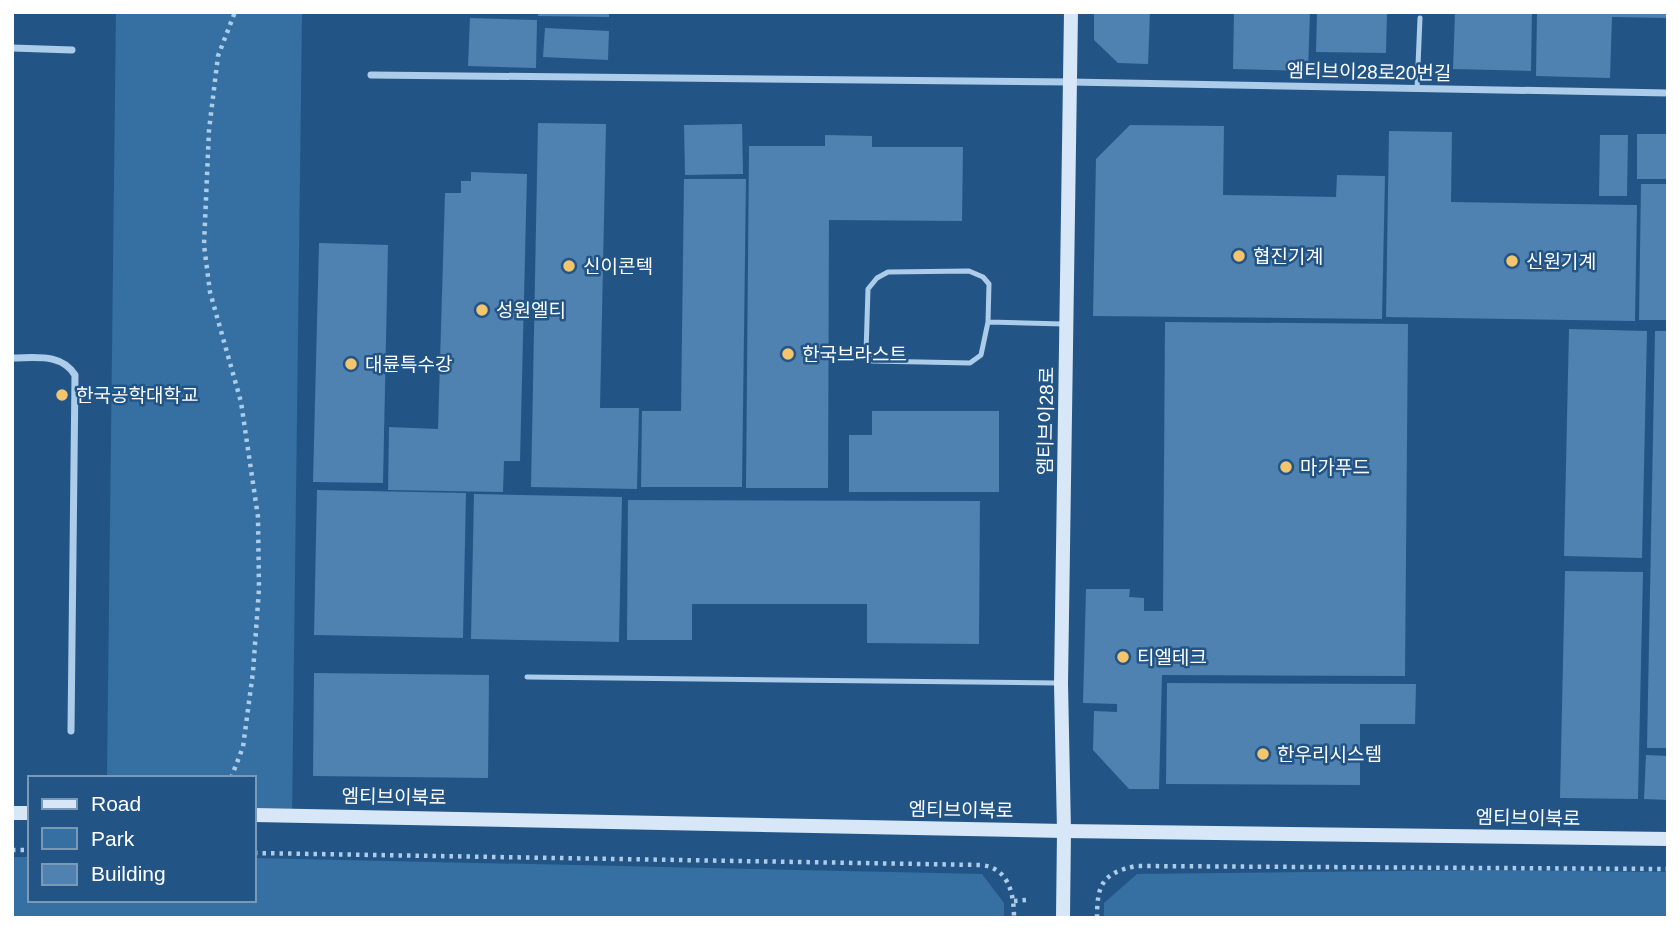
<svg xmlns="http://www.w3.org/2000/svg" width="1680" height="930" viewBox="0 0 1680 930" font-family="Arial,'Noto Sans KR',sans-serif">
<style>
.green{fill:#3670a3}
.building{fill:#4f81b1}
.lines{fill:none;stroke-linecap:round;stroke-linejoin:round}
.path{stroke:#accce9;stroke-width:4.5;stroke-dasharray:3.5 5;stroke-linecap:butt}
.lane{stroke:#accce9;stroke-width:5}
.street{stroke:#accce9;stroke-width:7}
.secondary{stroke:#d7e7f7;stroke-width:14}
.poi-dot{fill:#f5c56e;stroke:#225586;stroke-width:2.5}
.labels{text-anchor:middle;dominant-baseline:central;stroke-width:5;stroke-linejoin:round;paint-order:stroke}
.street-label{font-size:19px;fill:#fff;stroke:#225586}
.poi-label{font-size:19px;fill:#fff;stroke:#225586;text-anchor:start}
</style>
<rect width="100%" height="100%" fill="#225586"/>
<g class="green">
<path d="M116 12H302L292 816 254 815V778H107Z"/>
<path d="M12 857H30V900H254V858L982 874 1004 903V918H12Z"/>
<path d="M1480 870 1668 872V918H1104V903L1137 874Z"/>
</g>
<g class="building">
<path d="M538 12H609V17L538 16Z"/>
<path d="M1094 12H1150L1148 64 1118 63 1094 40Z"/>
<path d="M1234 12H1310L1308 71 1233 69Z"/>
<path d="M1317 12H1387L1386 53 1316 52Z"/>
<path d="M1455 12H1532L1531 71 1453 69Z"/>
<path d="M1537 12H1668V18L1612 17 1610 78 1536 76Z"/>
<path d="M470 18 537 20 536 68 468 66Z"/>
<path d="M545 28 609 31 608 60 543 57Z"/>
<path d="M538 123 606 124 600 408H639L637 489 531 487Z"/>
<path d="M742 124 743 174 685 175 684 125Z"/>
<path d="M1130 125 1224 126 1223 195 1336 197 1337 175 1385 176 1382 319 1093 316 1096 159Z"/>
<path d="M1389 131 1452 132 1451 202 1637 205 1635 321 1386 317Z"/>
<rect x="1637" y="134" width="31" height="45"/>
<path d="M825 135 872 136V147H963L962 221 829 220 828 488H746L749 146H825Z"/>
<path d="M1600 135H1628L1627 196H1599Z"/>
<path d="M471 172 527 174 520 461H504L503 492 388 490 389 427 438 429 445 193H461V181H471Z"/>
<path d="M684 179H746L742 487H641L642 411H681Z"/>
<path d="M1641 184H1668V320H1639Z"/>
<path d="M319 243 388 245 383 483 313 482Z"/>
<path d="M1165 322 1408 324 1405 676 1162 675 1159 789H1129L1093 750 1094 711 1117 712V704L1083 703 1086 589H1130L1129 597 1144 598V611H1163Z"/>
<path d="M1569 329 1647 331 1642 558 1564 556Z"/>
<path d="M1655 331H1668V748H1647Z"/>
<path d="M872 411H999V492H849V435H872Z"/>
<path d="M317 490 466 493 463 638 314 635Z"/>
<path d="M474 494 622 497 619 642 471 639Z"/>
<path d="M628 500 980 501 979 644 867 643V604H692V640H627Z"/>
<path d="M1565 571 1643 572 1638 799 1560 798Z"/>
<path d="M314 673 489 675 488 778 313 776Z"/>
<path d="M1167 683 1416 684 1415 724H1360V785L1166 784Z"/>
<path d="M1646 755 1668 756V800L1644 799Z"/>
</g>
<g class="lines">
<g class="path">
<path d="M231 778 243 747 253 672 259 589 258 517 241 402 210 292 204 245 209 130 218 56 235 12"/>
<path d="M12 850H30"/>
<path d="M254 853 981 865C1009 868 1014 894 1014 918"/>
<path d="M1014 901 1026 900"/>
<path d="M1097 918C1097 885 1102 873 1136 866L1668 869"/>
</g>
<g class="lane">
<path d="M1417 89 1420 18"/>
<path d="M988 322 981 355 970 363 872 361 866 353 868 289 877 278 888 272 969 271 983 277 989 284 988 322 1063 324"/>
<path d="M527 677 1058 683"/>
</g>
<g class="street">
<path d="M12 48 72 50"/>
<path d="M371 75 1070 82 1668 93"/>
<path d="M12 358C36 358 61 353 75 375L71 731"/>
</g>
<g class="secondary">
<path d="M12 813H30"/>
<path d="M254 815 1064 831 1668 839"/>
<path d="M1063 918 1064 831 1061 683 1071 12"/>
</g>
</g>
<g class="poi-dot">
<circle cx="1239" cy="256" r="7"/>
<circle cx="1512" cy="261" r="7"/>
<circle cx="569" cy="266" r="7"/>
<circle cx="482" cy="310" r="7"/>
<circle cx="788" cy="354" r="7"/>
<circle cx="351" cy="364" r="7"/>
<circle cx="62" cy="395" r="7"/>
<circle cx="1286" cy="467" r="7"/>
<circle cx="1123" cy="657" r="7"/>
<circle cx="1263" cy="754" r="7"/>
</g>
<g class="labels">
<g class="street-label">
<text transform="translate(1369 72) rotate(1)">엠티브이28로20번길</text>
<text transform="translate(1046 421) rotate(-89)">엠티브이28로</text>
<text transform="translate(394 797) rotate(1)">엠티브이북로</text>
<text transform="translate(961 810) rotate(1)">엠티브이북로</text>
<text transform="translate(1528 818) rotate(1)">엠티브이북로</text>
</g>
<g class="poi-label">
<text x="1253" y="256">협진기계</text>
<text x="1526" y="261">신원기계</text>
<text x="583" y="266">신이콘텍</text>
<text x="496" y="310">성원엘티</text>
<text x="802" y="354">한국브라스트</text>
<text x="365" y="364">대륜특수강</text>
<text x="76" y="395">한국공학대학교</text>
<text x="1300" y="467">마가푸드</text>
<text x="1137" y="657">티엘테크</text>
<text x="1277" y="754">한우리시스템</text>
</g>
</g>
<rect width="1680" height="930" fill="none" stroke="#ffffff" stroke-width="28"/>
<rect x="28" y="776" width="228" height="126" fill="#225586" stroke="#7a99b6" stroke-width="2"/>
<rect x="42" y="799" width="35" height="10" fill="#d7e7f7" stroke="#7a99b6" stroke-width="2"/>
<text x="91" y="811" font-size="21" fill="#ffffff">Road</text>
<rect x="42" y="828" width="35" height="21" fill="#3670a3" stroke="#7a99b6" stroke-width="2"/>
<text x="91" y="846" font-size="21" fill="#ffffff">Park</text>
<rect x="42" y="864" width="35" height="21" fill="#4f81b1" stroke="#7a99b6" stroke-width="2"/>
<text x="91" y="881" font-size="21" fill="#ffffff">Building</text>
</svg>
